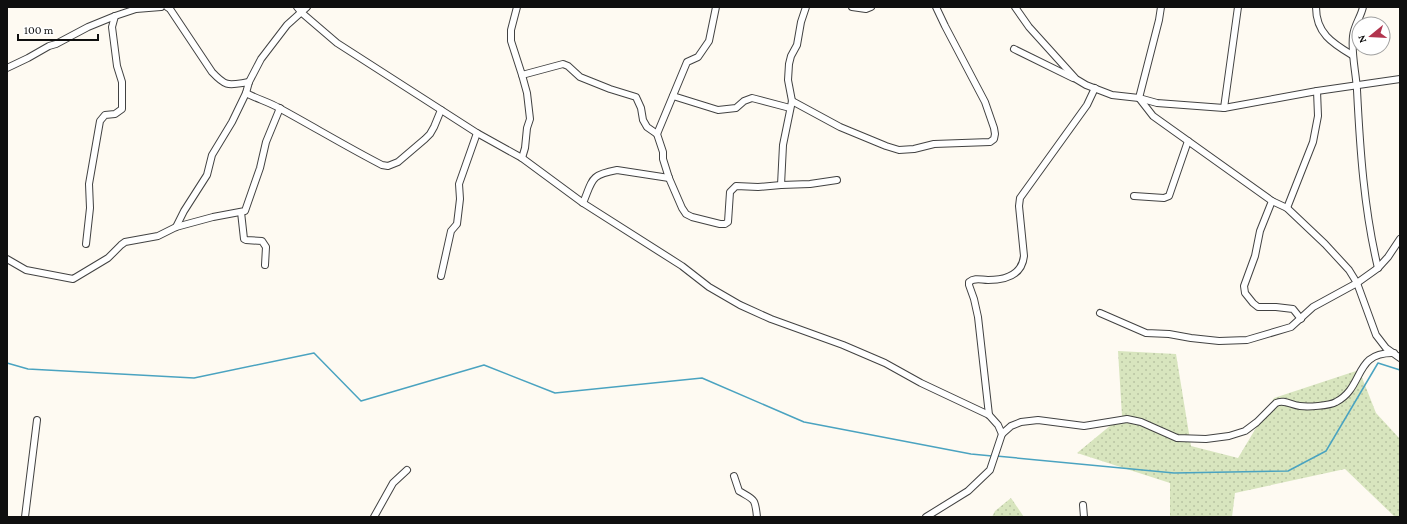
<svg xmlns="http://www.w3.org/2000/svg" width="1407" height="524" viewBox="0 0 1407 524" font-family="'Crimson Pro',serif">
<style>
.grass{fill:url(#grass-dots)}
.lines{fill:none;stroke-linecap:round;stroke-linejoin:round}
.stream{stroke:#4aa3c0;stroke-width:1.5}
.minor-casing{stroke:#424242;stroke-width:8}
.minor{stroke:#fff;stroke-width:6}
</style>
<defs>
<pattern id="grass-dots" width="8" height="8" patternUnits="userSpaceOnUse"><rect width="8" height="8" fill="#d8e5be"/><path d="M2 2h.1M6 6h.1" fill="none" stroke="#b8c3a2" stroke-width="1.8" stroke-linecap="round"/></pattern>
</defs>
<rect width="100%" height="100%" fill="#fefaf2"/>
<g class="grass">
<path d="M1118 351 1176 354 1191 446 1238 458 1274 398 1359 370 1376 413 1400 439V517H1395L1345 469 1235 493 1232 517H1170V483L1077 453 1122 416Z"/>
<path d="M1011 498 1024 517H992L995 511Z"/>
</g>
<g class="lines">
<g class="stream">
<path d="M7 363 28 369 194 378 314 353 361 401 484 365 555 393 702 378 804 422 971 454 992 456"/>
<path d="M996 456 1174 473 1288 471 1326 451 1378 363 1400 370"/>
</g>
<g class="minor-casing">
<g id="minor">
<path d="M167 7 170 9 212 72C227 88 229 85 249 82"/>
<path d="M297 7 302 13 337 43 477 133 522 158 583 203 682 266 709 287 740 305 771 319 843 345 885 363 921 383 989 415 998 425 1002 434 990 470 968 491 926 517"/>
<path d="M517 7 511 30V41L522 75 527 93 530 119 527 128 525 148 522 158"/>
<path d="M716 7 709 41 698 57 687 62 657 134 663 152V159L669 178 682 208 686 214 692 217 720 224H725L728 222 730 192 736 186 758 187 781 185"/>
<path d="M806 7 801 22 797 45 791 56 789 64 788 80 792 101 783 145 781 185 810 184 837 180"/>
<path d="M852 7 866 9 871 7"/>
<path d="M1015 7 1029 27 1076 79 1086 85 1112 95 1139 98 1157 103 1224 108 1317 91 1400 79"/>
<path d="M1161 7 1159 20 1139 98 1153 116 1272 201 1287 208 1325 244 1349 270 1357 283 1376 335 1386 348 1400 358"/>
<path d="M1316 7C1316 33 1332 43 1352 55"/>
<path d="M1363 7C1361 17 1354 25 1353 36 1351 54 1356 72 1357 90 1360 149 1364 210 1378 268"/>
<path d="M1014 49 1073 78"/>
<path d="M7 68 28 58 49 46 56 44 88 27 115 16 136 9 161 7"/>
<path d="M522 75 563 64 568 66 580 77 610 89 636 97 641 108 643 120 647 127 657 134"/>
<path d="M246 93C257 99 269 102 279 108 314 127 347 147 382 165L388 166 398 162 425 139 430 134 434 127 441 110"/>
<path d="M673 96 718 110 736 108 744 101 752 98 790 108"/>
<path d="M792 101 840 127 886 146 899 150 914 149 934 144 990 142 994 139 995 134 994 128 985 102 945 26 936 7"/>
<path d="M1224 108 1238 7"/>
<path d="M1134 196 1164 198 1169 196 1188 141"/>
<path d="M1272 201 1260 231 1255 256 1244 286 1245 293 1253 303 1258 307H1276L1293 309 1301 319"/>
<path d="M583 203C593 179 590 175 617 170L669 178"/>
<path d="M1287 208 1313 142 1318 116 1317 91"/>
<path d="M241 212 244 239 246 240 262 241 266 247 265 265"/>
<path d="M176 227 184 211 207 175 212 155 232 122 246 93 249 82 261 59 287 25 307 7"/>
<path d="M86 244 90 208 89 184 100 121 105 115 115 114 122 109V82L117 66 112 27 115 16"/>
<path d="M7 259 26 270 73 279 108 258 121 245 125 242 158 236 176 227 213 217 245 211 260 168 266 142 280 108"/>
<path d="M441 276 451 231 457 224 460 199 459 184 477 133"/>
<path d="M1100 313 1146 333 1169 334 1191 338 1219 341 1247 340 1291 327 1313 307 1357 283 1378 268 1388 257 1400 239"/>
<path d="M989 415 978 317 974 299 969 285V282C975 277 981 280 988 280 1006 280 1022 275 1024 256L1019 206 1020 198 1087 105 1095 88"/>
<path d="M1002 434 1011 426 1021 422 1038 420 1084 426 1127 419 1141 422 1177 438 1206 439 1229 436 1245 431 1257 422 1276 403C1284 399 1291 405 1300 406 1308 407 1329 406 1336 402 1365 387 1353 352 1394 353"/>
<path d="M734 476 739 491C754 500 755 497 757 517"/>
<path d="M1083 505 1084 517"/>
<path d="M25 517 37 420"/>
<path d="M374 517 393 483 407 470"/>
</g>
</g>
<use href="#minor" class="minor"/>
</g>
<rect width="1407" height="524" fill="none" stroke="#0f0f0f" stroke-width="16"/>
<g transform="translate(1371 36) rotate(252)"><circle r="19" fill="#ffffff" stroke="#9f9f9f"/>
<path d="M0-3L7 15L0 10L-7 15Z" fill="#b1344d"/>
<text y="-6" font-size="11" font-weight="bold" text-anchor="middle" fill="#0f0f0f">N</text>
</g>
<path d="M18 34v6h80v-6" fill="none" stroke="#0f0f0f" stroke-width="2"/>
<text x="24" y="34" font-size="12" fill="#0f0f0f" stroke="#ffffff" stroke-width="3" paint-order="stroke">100 m</text>
</svg>
